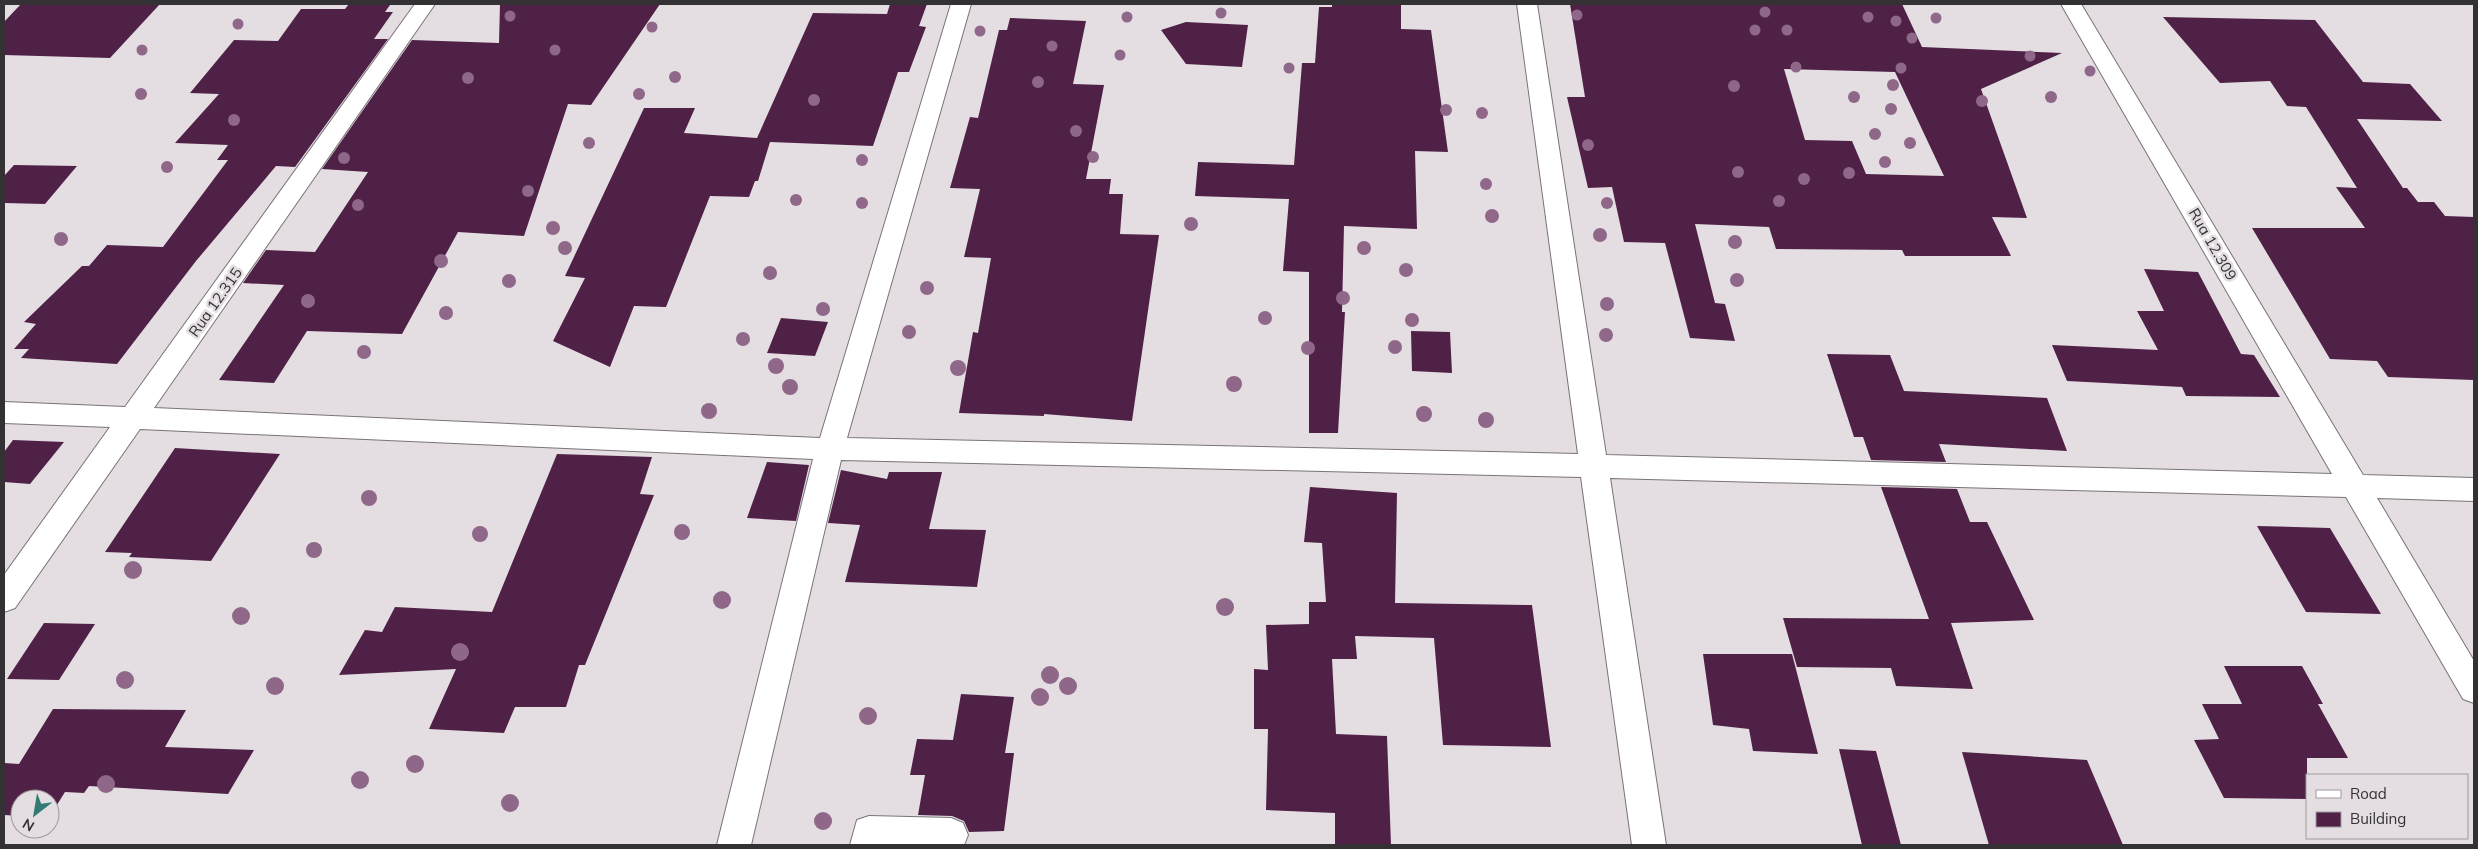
<svg xmlns="http://www.w3.org/2000/svg" width="2478" height="849" viewBox="0 0 2478 849" font-family="Mulish,sans-serif">
<style>
.building{fill:#502147;fill-rule:evenodd}
.lines{fill:none;stroke-linecap:round;stroke-linejoin:round}
.minor-casing{stroke:#797377;stroke-width:2}
.minor{fill:#fff;fill-rule:evenodd}
.tree{fill:#8f6789}
.labels{text-anchor:middle;dominant-baseline:central;stroke-width:5;stroke-linejoin:round;paint-order:stroke}
.street-label{font-size:15px;fill:#333133;stroke:#e4dee2}
</style>
<rect width="100%" height="100%" fill="#e4dee2"/>
<g class="building">
<path d="M21 4H160L110 58 4 55V22Z"/>
<path d="M349 4 390 5 385 12H393L374 39H388L295 167 276 166 196 261 117 364 21 358 29 349H14L36 324 24 322 82 266H89L107 245 163 247 228 160H217L228 145 175 143 219 94 190 93 234 40 278 41 301 9H345Z"/>
<path d="M500 4H660L591 105 568 104 524 236 458 232 402 334 307 331 274 383 219 380 284 285 243 283 266 250 315 252 368 172 322 169 412 40 499 43Z"/>
<path d="M890 4H927L919 26 926 27 909 72H898L873 146 770 142 758 181H755L749 197 710 196 666 307 634 306 610 367 553 341 585 278 565 276 644 108H695L684 133 757 138 813 13 887 14Z"/>
<path d="M1332 4H1401V29L1431 30 1448 152 1415 151 1417 229 1344 226 1342 312H1345L1338 433H1309V272L1283 271 1289 199 1195 196 1198 162 1294 165 1302 63H1315L1319 7H1332Z"/>
<path d="M1570 4H1902L1922 47 2062 53 1981 89 2027 218 1992 217 2011 256H1905L1902 250 1776 249 1769 227 1695 224 1715 303 1725 304 1735 341 1690 338 1665 243 1624 242 1612 187 1588 188 1567 97H1585ZM1784 69 1895 72 1944 176 1866 174 1852 141 1805 140Z"/>
<path d="M2163 17 2315 20 2363 82 2410 84 2442 121 2357 119 2403 188H2407L2418 202H2434L2445 216 2474 217V380L2388 377 2377 361 2330 359 2252 228H2365L2336 187 2357 188 2306 107 2287 106 2270 81 2220 83Z"/>
<path d="M1010 18 1086 21 1073 84 1104 85 1086 179H1111L1109 194H1123L1120 234 1159 235 1132 421 1044 414V416L959 413 973 332 978 333 991 258 964 257 980 189 950 188 970 117 978 118 999 30H1007Z"/>
<path d="M1186 22 1248 25 1242 67 1186 64 1161 30Z"/>
<path d="M14 165 77 166 45 204 4 203V176Z"/>
<path d="M2144 269 2198 272 2241 354 2254 355 2280 397 2186 396 2182 387 2067 381 2052 345 2158 350 2137 311H2164Z"/>
<path d="M781 318 828 322 815 356 767 353Z"/>
<path d="M1411 331 1450 332 1452 373 1412 371Z"/>
<path d="M1827 354 1890 355 1904 391 2047 398 2067 451 1939 444 1946 462 1871 460 1863 437H1854Z"/>
<path d="M13 440 64 442 30 484 4 482V452Z"/>
<path d="M175 448 280 454 211 561 129 557 132 553 105 552Z"/>
<path d="M557 454 652 457 640 494 654 495 585 665H579L566 707H515L504 733 429 729 456 669 339 675 365 630 382 632 395 607 492 612Z"/>
<path d="M767 462 809 465 796 521 747 518Z"/>
<path d="M841 470 887 479 889 472H942L929 529 986 530 977 587 845 582 860 525 828 523Z"/>
<path d="M1310 487 1397 493 1395 603 1532 605 1551 747 1443 745 1434 638 1355 636 1357 659H1332L1336 734 1387 736 1391 845H1335V813L1266 810 1268 729H1254V669L1268 670 1266 625 1309 624V602H1326L1322 543 1304 542Z"/>
<path d="M1881 487 1957 489 1970 522H1987L2034 620 1951 623 1973 689 1896 686 1891 668 1797 667 1783 618 1929 619Z"/>
<path d="M2257 526 2330 528 2381 614 2306 612Z"/>
<path d="M44 623 95 624 59 680 7 679Z"/>
<path d="M1703 654H1792L1818 754 1753 751 1749 729 1713 725Z"/>
<path d="M2224 666H2302L2323 704H2318L2348 758H2307V799L2224 798 2194 740 2219 739 2202 704H2242Z"/>
<path d="M961 694 1014 697 1005 753H1014L1004 831 969 832 964 821 952 816 918 815 925 775H910L917 739 953 740Z"/>
<path d="M53 709 186 710 165 747 254 750 228 794 89 786 84 793 65 792 50 816V799H20V816L4 815V763L19 764Z"/>
<path d="M1839 749 1876 751 1901 845H1862Z"/>
<path d="M1962 752 2087 760 2123 845H1989Z"/>
</g>
<g class="lines">
<g class="minor-casing">
<g id="minor">
<path d="M415 4H435L154 408 820 438 951 4H971L847 438 1578 454 1517 4H1537L1606 455 2332 474 2061 4H2081L2363 475 2474 478V501L2377 498 2474 661V703L2463 699 2346 497 1610 478 1666 845H1632L1581 477 841 460 751 845H717L813 459 140 429 15 608 4 612V575L110 427 4 423V402L125 407Z"/>
<path d="M869 816 951 818 963 823 968 835 964 845H850L857 820Z"/>
</g>
</g>
<use href="#minor" class="minor"/>
</g>
<g class="tree">
<circle cx="1765" cy="12" r="5.5"/>
<circle cx="1221" cy="13" r="5.5"/>
<circle cx="1577" cy="15" r="5.5"/>
<circle cx="510" cy="16" r="5.5"/>
<circle cx="1127" cy="17" r="5.5"/>
<circle cx="1868" cy="17" r="5.5"/>
<circle cx="1936" cy="18" r="5.5"/>
<circle cx="1896" cy="21" r="5.5"/>
<circle cx="238" cy="24" r="5.5"/>
<circle cx="652" cy="27" r="5.5"/>
<circle cx="1755" cy="30" r="5.5"/>
<circle cx="1787" cy="30" r="5.5"/>
<circle cx="980" cy="31" r="5.5"/>
<circle cx="1912" cy="38" r="5.5"/>
<circle cx="1052" cy="46" r="5.5"/>
<circle cx="142" cy="50" r="5.5"/>
<circle cx="555" cy="50" r="5.5"/>
<circle cx="1120" cy="55" r="5.5"/>
<circle cx="2030" cy="56" r="5.5"/>
<circle cx="1796" cy="67" r="5.5"/>
<circle cx="1289" cy="68" r="5.5"/>
<circle cx="1901" cy="68" r="5.5"/>
<circle cx="2090" cy="71" r="5.5"/>
<circle cx="675" cy="77" r="6"/>
<circle cx="468" cy="78" r="6"/>
<circle cx="1038" cy="82" r="6"/>
<circle cx="1893" cy="85" r="6"/>
<circle cx="1734" cy="86" r="6"/>
<circle cx="141" cy="94" r="6"/>
<circle cx="639" cy="94" r="6"/>
<circle cx="1854" cy="97" r="6"/>
<circle cx="2051" cy="97" r="6"/>
<circle cx="814" cy="100" r="6"/>
<circle cx="1982" cy="101" r="6"/>
<circle cx="1891" cy="109" r="6"/>
<circle cx="1446" cy="110" r="6"/>
<circle cx="1482" cy="113" r="6"/>
<circle cx="234" cy="120" r="6"/>
<circle cx="1076" cy="131" r="6"/>
<circle cx="1875" cy="134" r="6"/>
<circle cx="589" cy="143" r="6"/>
<circle cx="1910" cy="143" r="6"/>
<circle cx="1588" cy="145" r="6"/>
<circle cx="1093" cy="157" r="6"/>
<circle cx="344" cy="158" r="6"/>
<circle cx="862" cy="160" r="6"/>
<circle cx="1885" cy="162" r="6"/>
<circle cx="167" cy="167" r="6"/>
<circle cx="1738" cy="172" r="6"/>
<circle cx="1849" cy="173" r="6"/>
<circle cx="1804" cy="179" r="6"/>
<circle cx="1486" cy="184" r="6"/>
<circle cx="528" cy="191" r="6"/>
<circle cx="796" cy="200" r="6"/>
<circle cx="1779" cy="201" r="6"/>
<circle cx="862" cy="203" r="6"/>
<circle cx="1607" cy="203" r="6"/>
<circle cx="358" cy="205" r="6"/>
<circle cx="1492" cy="216" r="7"/>
<circle cx="1191" cy="224" r="7"/>
<circle cx="553" cy="228" r="7"/>
<circle cx="1600" cy="235" r="7"/>
<circle cx="61" cy="239" r="7"/>
<circle cx="1735" cy="242" r="7"/>
<circle cx="565" cy="248" r="7"/>
<circle cx="1364" cy="248" r="7"/>
<circle cx="441" cy="261" r="7"/>
<circle cx="1406" cy="270" r="7"/>
<circle cx="770" cy="273" r="7"/>
<circle cx="1737" cy="280" r="7"/>
<circle cx="509" cy="281" r="7"/>
<circle cx="927" cy="288" r="7"/>
<circle cx="1343" cy="298" r="7"/>
<circle cx="308" cy="301" r="7"/>
<circle cx="1607" cy="304" r="7"/>
<circle cx="823" cy="309" r="7"/>
<circle cx="446" cy="313" r="7"/>
<circle cx="1265" cy="318" r="7"/>
<circle cx="1412" cy="320" r="7"/>
<circle cx="909" cy="332" r="7"/>
<circle cx="1606" cy="335" r="7"/>
<circle cx="743" cy="339" r="7"/>
<circle cx="1395" cy="347" r="7"/>
<circle cx="1308" cy="348" r="7"/>
<circle cx="364" cy="352" r="7"/>
<circle cx="776" cy="366" r="8"/>
<circle cx="958" cy="368" r="8"/>
<circle cx="1234" cy="384" r="8"/>
<circle cx="790" cy="387" r="8"/>
<circle cx="709" cy="411" r="8"/>
<circle cx="1424" cy="414" r="8"/>
<circle cx="1486" cy="420" r="8"/>
<circle cx="369" cy="498" r="8"/>
<circle cx="682" cy="532" r="8"/>
<circle cx="480" cy="534" r="8"/>
<circle cx="314" cy="550" r="8"/>
<circle cx="133" cy="570" r="9"/>
<circle cx="722" cy="600" r="9"/>
<circle cx="1225" cy="607" r="9"/>
<circle cx="241" cy="616" r="9"/>
<circle cx="460" cy="652" r="9"/>
<circle cx="1050" cy="675" r="9"/>
<circle cx="125" cy="680" r="9"/>
<circle cx="275" cy="686" r="9"/>
<circle cx="1068" cy="686" r="9"/>
<circle cx="1040" cy="697" r="9"/>
<circle cx="868" cy="716" r="9"/>
<circle cx="415" cy="764" r="9"/>
<circle cx="360" cy="780" r="9"/>
<circle cx="106" cy="784" r="9"/>
<circle cx="510" cy="803" r="9"/>
<circle cx="823" cy="821" r="9"/>
</g>
<g class="labels">
<g class="street-label">
<text transform="translate(2213 244) rotate(60)">Rua 12.309</text>
<text transform="translate(215 302) rotate(-55)">Rua 12.315</text>
</g>
</g>
<rect width="2478" height="849" fill="none" stroke="#333133" stroke-width="10"/>
<rect x="2306" y="774" width="162" height="65" fill="#e4dee2" stroke="#9d999c"/>
<rect x="2316" y="790" width="25" height="8" fill="#ffffff" stroke="#9d999c"/>
<text x="2350" y="799" font-size="15" fill="#333133">Road</text>
<rect x="2316" y="812" width="25" height="15" fill="#502147" stroke="#9d999c"/>
<text x="2350" y="824" font-size="15" fill="#333133">Building</text>
<g transform="translate(35 814) rotate(211)"><circle r="24" fill="#e4dee2" stroke="#9d999c"/>
<path d="M0-4L9 19L0 12L-9 19Z" fill="#347b73"/>
<text y="-8" font-size="14" font-weight="bold" text-anchor="middle" fill="#333133">N</text>
</g>
</svg>
